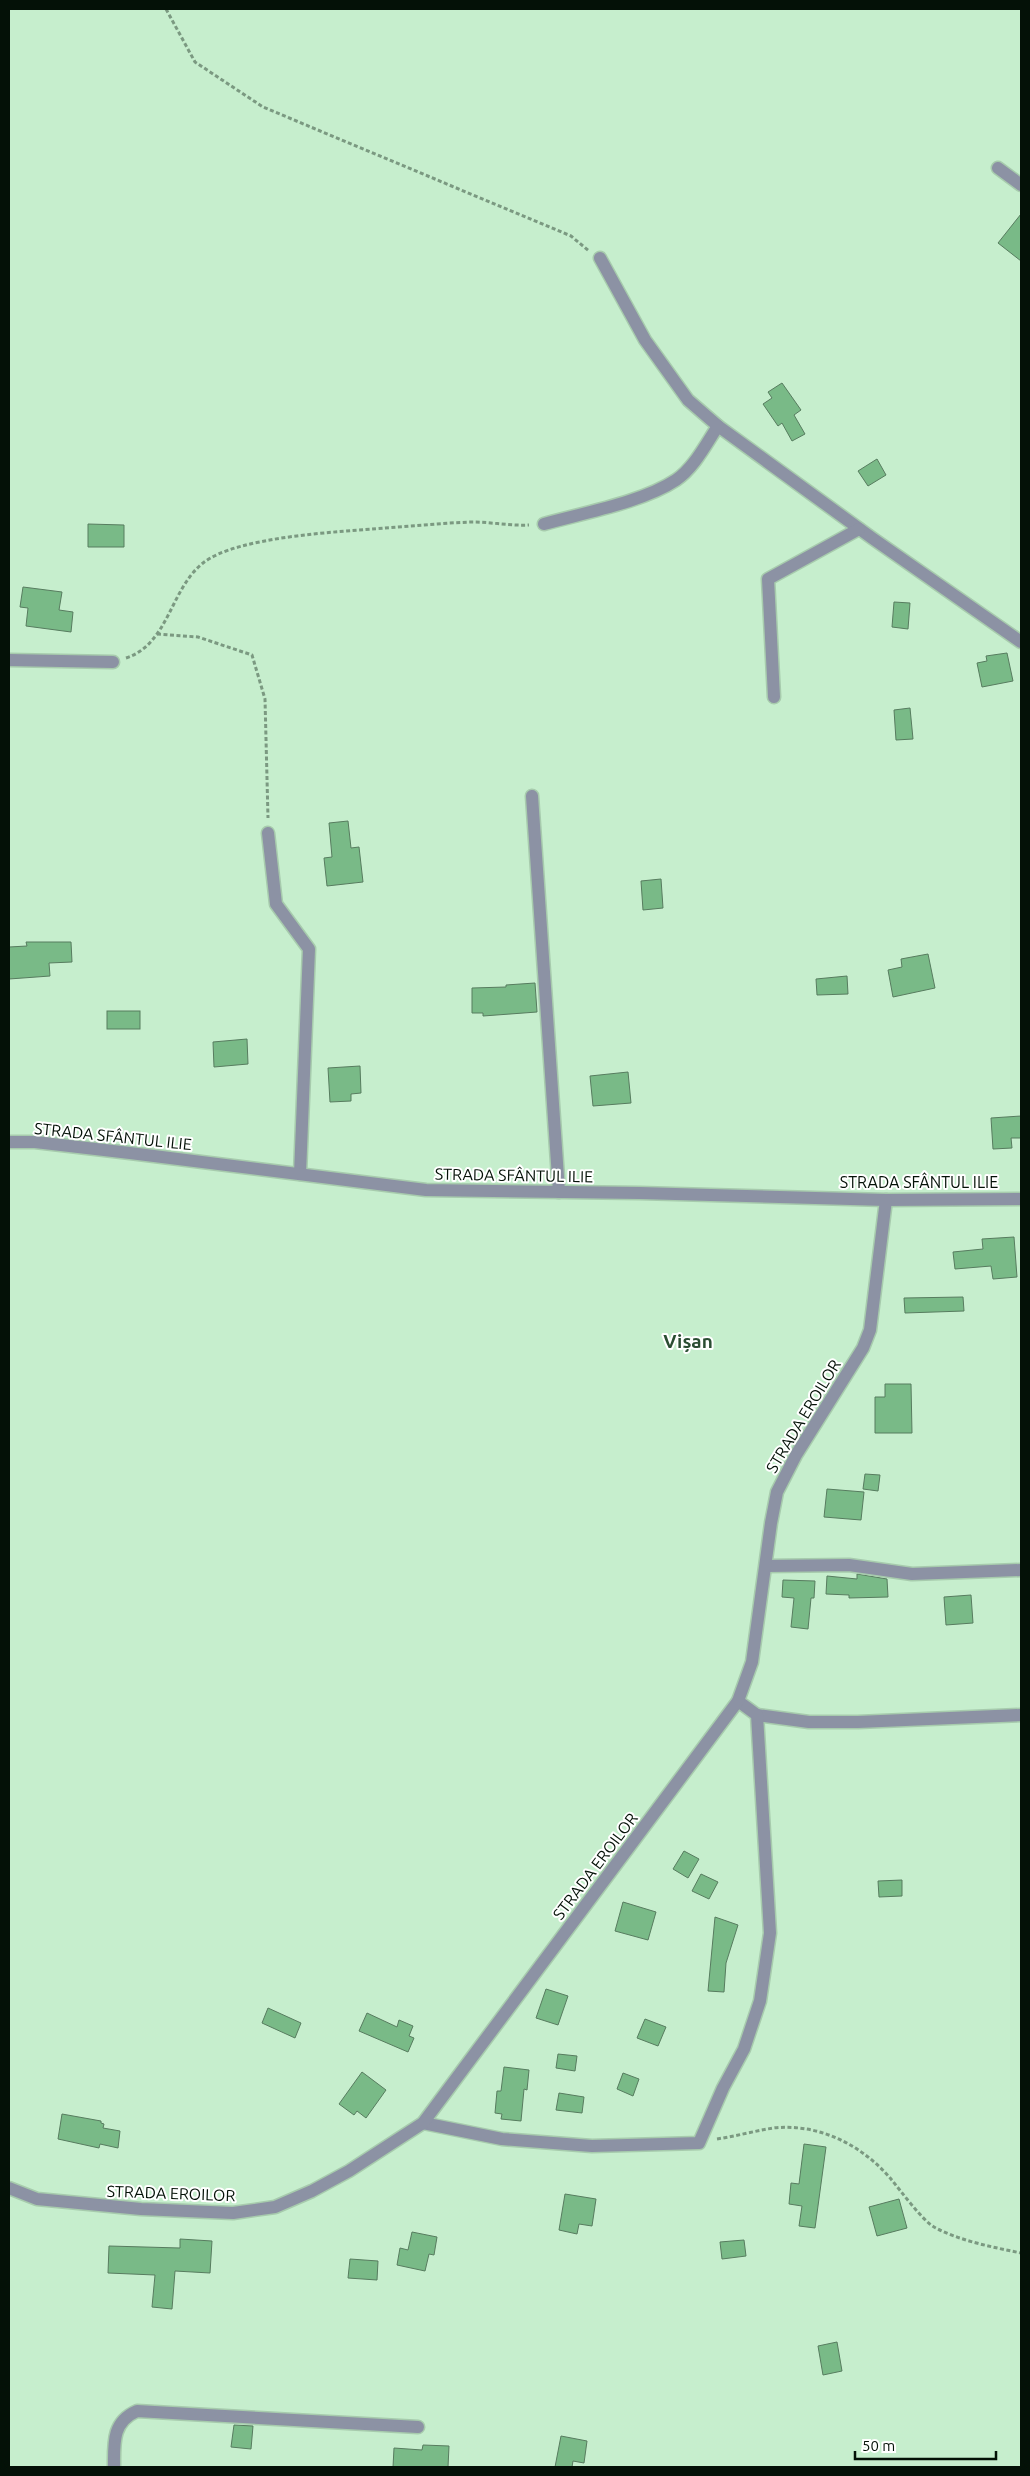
<svg xmlns="http://www.w3.org/2000/svg" width="1030" height="2476" viewBox="0 0 1030 2476" font-family="Ubuntu,sans-serif">
<style>
.building{fill:#79ba87;stroke:#577c5f}
.lines{fill:none;stroke-linecap:round;stroke-linejoin:round}
.minor-casing{stroke:#a7cbad;stroke-width:15}
.path{stroke:#7b9981;stroke-width:3;stroke-dasharray:4 2.5;stroke-linecap:butt}
.minor{stroke:#8c92a4;stroke-width:12}
.labels{text-anchor:middle;dominant-baseline:central;stroke-width:4;stroke-linejoin:round;paint-order:stroke}
.street-label{font-size:16px;fill:#041107;stroke:#fff}
.quarter-label{font-size:19px;font-weight:bold;fill:#2a4d32;stroke:#fff}
</style>
<rect width="100%" height="100%" fill="#c6eecd"/>
<g class="building">
<path d="M1021 214V261L998 243Z"/>
<path d="M782 383 801 410 794 415 805 434 792 441 782 423 778 426 763 404 772 398 768 392Z"/>
<path d="M877 459 886 475 868 486 858 471Z"/>
<path d="M88 524 124 525V547H88Z"/>
<path d="M23 587 62 592 59 610 73 612 71 632 26 626 28 608 20 607Z"/>
<path d="M894 602 910 603 908 629 892 627Z"/>
<path d="M1007 653 1013 681 982 687 977 663 987 661 986 656Z"/>
<path d="M910 708 913 739 896 740 894 710Z"/>
<path d="M348 821 351 848 359 847 363 882 327 886 324 858 332 857 329 823Z"/>
<path d="M661 879 663 908 643 910 641 881Z"/>
<path d="M26 942H71L72 962 49 963 50 976 9 979V947L27 946Z"/>
<path d="M928 954 935 988 893 997 888 970 902 967 901 959Z"/>
<path d="M847 976 848 994 817 995 816 979Z"/>
<path d="M535 983 537 1012 483 1016V1013H472V988L506 987V985Z"/>
<rect x="107" y="1011" width="33" height="18"/>
<path d="M247 1039 248 1064 214 1067 213 1042Z"/>
<path d="M360 1066 361 1093 351 1094V1101L330 1102 328 1068Z"/>
<path d="M628 1072 631 1103 593 1106 590 1076Z"/>
<path d="M1021 1116V1138H1011L1012 1148 993 1149 991 1118Z"/>
<path d="M1014 1237 1017 1277 993 1279 991 1266 955 1269 953 1252 983 1249 982 1239Z"/>
<path d="M963 1297 964 1311 905 1313 904 1298Z"/>
<path d="M885 1384H911L912 1433H875V1397H885Z"/>
<path d="M865 1474 880 1475 878 1491 863 1489Z"/>
<path d="M827 1489 864 1492 861 1520 824 1517Z"/>
<path d="M857 1574 887 1579 888 1597 849 1598V1595L826 1594 827 1576 857 1579Z"/>
<path d="M783 1580 815 1581 814 1598H811L808 1629 791 1627 794 1598 782 1597Z"/>
<path d="M971 1595 973 1623 946 1625 944 1597Z"/>
<path d="M684 1851 699 1859 688 1878 673 1869Z"/>
<path d="M701 1874 718 1882 709 1899 692 1891Z"/>
<path d="M902 1880V1896L879 1897 878 1881Z"/>
<path d="M623 1902 656 1912 648 1940 615 1931Z"/>
<path d="M715 1917 738 1925 726 1963 724 1992 708 1991Z"/>
<path d="M546 1989 568 1996 558 2025 536 2018Z"/>
<path d="M268 2008 301 2023 295 2038 262 2023Z"/>
<path d="M367 2013 397 2027 399 2020 413 2026 409 2036 414 2038 408 2052 359 2031Z"/>
<path d="M645 2019 666 2027 658 2046 637 2038Z"/>
<path d="M558 2054 577 2056 575 2071 556 2068Z"/>
<path d="M504 2067 529 2070 527 2090 524 2089 521 2121 501 2119 502 2114 495 2113 497 2091H501Z"/>
<path d="M362 2072 386 2090 366 2118 357 2111 354 2115 339 2104Z"/>
<path d="M623 2073 639 2079 633 2096 617 2089Z"/>
<path d="M559 2093 584 2097 582 2113 556 2110Z"/>
<path d="M62 2114 101 2121V2123L104 2124 103 2128 120 2131 118 2148 100 2144 99 2148 58 2139Z"/>
<path d="M804 2144 826 2147 815 2228 799 2226 802 2206 789 2204 791 2183 799 2184Z"/>
<path d="M565 2194 596 2199 592 2226 579 2224 577 2234 559 2230Z"/>
<path d="M899 2199 907 2228 877 2236 869 2207Z"/>
<path d="M412 2232 437 2237 434 2255 429 2254 425 2271 397 2265 400 2248 408 2250Z"/>
<path d="M180 2239 212 2241 210 2273 175 2271 172 2309 152 2307 155 2275 108 2273 109 2246 180 2248Z"/>
<path d="M744 2240 746 2256 722 2259 720 2242Z"/>
<path d="M350 2259 378 2261 377 2280 348 2278Z"/>
<path d="M837 2342 842 2371 823 2375 818 2346Z"/>
<path d="M234 2425 253 2426 251 2449 231 2447Z"/>
<path d="M561 2436 587 2441 584 2463 573 2461 572 2467H555Z"/>
<path d="M423 2445 449 2446 448 2467H393L394 2448 422 2450Z"/>
</g>
<g class="lines">
<g class="minor-casing">
<g id="minor">
<path d="M998 168 1021 185"/>
<path d="M718 426 872 538 1021 642"/>
<path d="M544 524C583 513 643 502 676 480 694 468 706 444 718 426L688 400 645 340 600 258"/>
<path d="M9 660 113 662"/>
<path d="M774 697 768 579 859 529"/>
<path d="M532 796 559 1192"/>
<path d="M268 833 276 904 309 949 300 1174"/>
<path d="M9 1142H35L130 1153 426 1190 640 1193 886 1200 1021 1199"/>
<path d="M766 1566 849 1565 912 1574 1021 1570"/>
<path d="M757 1715 809 1722H858L1021 1715"/>
<path d="M423 2123 502 2139 592 2146 699 2143 723 2088 744 2049 760 2001 770 1933 757 1715 738 1701"/>
<path d="M9 2188 37 2199 141 2209 233 2213 275 2207 312 2191 349 2171 423 2123 738 1701 752 1662 771 1523 777 1492 796 1455 863 1348 870 1330 886 1200"/>
<path d="M114 2467C114 2443 112 2422 137 2411L418 2427"/>
</g>
</g>
<g class="path">
<path d="M166 9 195 62 263 107 571 236 589 251"/>
<path d="M157 634 198 637 252 655 265 699 268 818"/>
<path d="M126 658C169 644 170 589 203 563 237 536 340 532 385 528 414 526 443 523 472 522 491 522 510 526 529 525"/>
<path d="M717 2139C736 2136 755 2131 773 2128 819 2123 862 2145 891 2179 900 2190 923 2221 934 2227 960 2241 992 2247 1021 2253"/>
</g>
<use href="#minor" class="minor"/>
</g>
<g class="labels">
<g class="street-label">
<text transform="translate(113 1136) rotate(6)">STRADA SFÂNTUL ILIE</text>
<text transform="translate(514 1175) rotate(1)">STRADA SFÂNTUL ILIE</text>
<text x="919" y="1182">STRADA SFÂNTUL ILIE</text>
<text transform="translate(803 1416) rotate(-59)">STRADA EROILOR</text>
<text transform="translate(595 1866) rotate(-53)">STRADA EROILOR</text>
<text transform="translate(171 2193) rotate(2)">STRADA EROILOR</text>
</g>
<g class="quarter-label">
<text x="688" y="1341">Vișan</text>
</g>
</g>
<rect width="1030" height="2476" fill="none" stroke="#041107" stroke-width="20"/>
<path d="M855 2451v8h141v-8" fill="none" stroke="#041107" stroke-width="2.5"/>
<text x="862" y="2451" font-size="15" fill="#041107" stroke="#ffffff" stroke-width="4" paint-order="stroke">50 m</text>
</svg>
